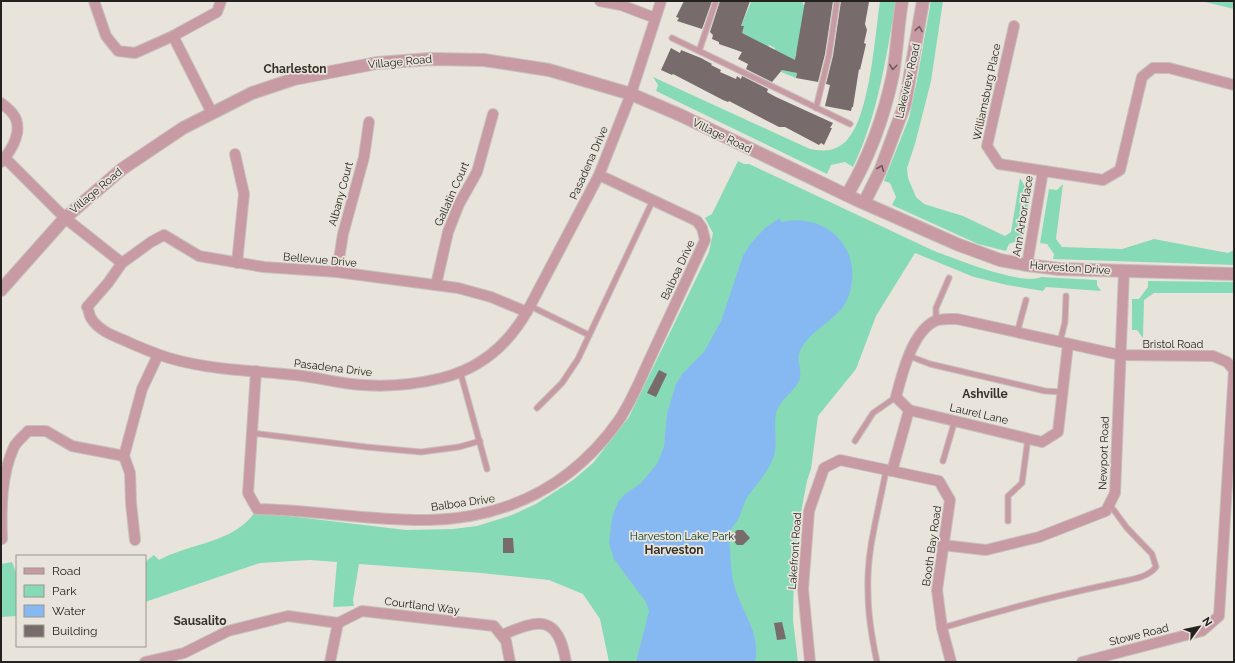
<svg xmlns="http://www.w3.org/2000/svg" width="1235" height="663" viewBox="0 0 1235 663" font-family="Raleway,sans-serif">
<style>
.green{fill:#87dab6}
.water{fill:#86b9f2}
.building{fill:#776c6b}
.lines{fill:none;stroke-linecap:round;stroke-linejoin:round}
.service-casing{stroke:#c6c1b9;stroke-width:7}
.minor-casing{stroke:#c6c1b9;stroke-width:12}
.tertiary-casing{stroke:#c6c1b9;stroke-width:14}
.service{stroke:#c89ba4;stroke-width:5}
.minor{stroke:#c89ba4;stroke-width:10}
.tertiary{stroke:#c89ba4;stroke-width:12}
.oneway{stroke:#6e585b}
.labels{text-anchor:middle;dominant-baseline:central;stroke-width:3.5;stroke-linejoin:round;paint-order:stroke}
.street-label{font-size:11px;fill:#24221f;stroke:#e9e4db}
.park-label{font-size:11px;fill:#003423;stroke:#e9e4db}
.neighbourhood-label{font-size:12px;font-weight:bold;fill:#35312b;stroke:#e9e4db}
</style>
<rect width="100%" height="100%" fill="#e9e4db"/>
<g class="green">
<path d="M750 1H803V5H805L799 50H797L795 56 798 57 794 72 797 73 796 78 781 72 789 57 774 50 775 48 769 45 768 47 748 40 741 52 734 49 744 26H741L751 2Z"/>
<path d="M880 1H896C886 58 878 115 853 167L845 162 831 165 827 174 656 91 658 85 653 77 810 149C824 152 837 151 847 140 870 116 875 35 880 1Z"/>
<path d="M931 1H943L931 81 915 144 907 168 908 178 916 197 924 204 963 216 1005 236 1011 232 1020 178 1024 185 1031 186 1023 241 1019 240 1009 244 1006 251 978 244 892 205 896 197 890 183 884 181 909 118 917 80Z"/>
<path d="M1201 1H1234V9Z"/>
<path d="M738 161 744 164H749L932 250C953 258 1022 286 1041 277L1097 280V285L1101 291 1046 287 1043 291 1007 285 974 277 915 253 876 316 856 369 818 416 811 469 807 481 798 528 794 569 793 620 798 662H609L600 619 583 594 549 580 481 573 359 564 353 600 354 606 333 607 337 562 310 560 260 563 145 602V562L154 555 159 560C190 543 234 543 255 512L406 530 453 529 477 526 512 515 536 504 573 480 593 463 629 417 709 252 713 233 705 218 712 214Z"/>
<path d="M1063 184 1056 239 1062 247 1122 249 1154 239 1228 253 1234 250V265L1053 259 1054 254 1047 244 1040 243 1049 189 1057 190Z"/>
<path d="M1148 281 1234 282V293H1154L1144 300 1143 338 1137 330H1132V299H1139L1148 287Z"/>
<path d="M12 562 17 575V616L1 617V564Z"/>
</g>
<path class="water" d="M780 218 781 222C827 212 864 249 849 295 841 321 808 328 799 354 797 363 803 372 799 381 793 393 780 399 776 413 773 430 779 445 772 461 766 474 757 484 748 496 744 502 742 511 739 518 736 523 730 529 729 534 728 538 730 544 730 549 731 563 731 577 736 591 744 615 761 635 755 662H636L649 611 646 602 614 559 609 543 612 517 618 502 624 495 641 483 657 464 664 447 667 414 676 384 683 373 704 352 721 321 743 256 751 243 765 228Z"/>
<g class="building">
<path d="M684 1H712L702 29 677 21 679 18 676 17Z"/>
<path d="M720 1H750L741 26H744L742 33 795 60 805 1H833L825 54 818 82 796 78 797 73 782 70 772 82 746 69 748 64 738 59 742 52 719 44V42L712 39 713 35 710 32Z"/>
<path d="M841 1 869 2 865 24 867 30 864 43 866 44 860 70 859 69 853 107H852L851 111 825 106 830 85 826 84 833 56Z"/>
<path d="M671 48 680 53 681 50 701 58 712 64 711 65 721 70 720 72 736 79 737 76 741 79 742 76 768 89 767 92 776 97 833 123 830 128H832L824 145 821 143 819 145 785 127H779L729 101 728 102 723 100 673 74 672 75 661 70Z"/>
<path d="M659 370 667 374 656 397 647 393Z"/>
<path d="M737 530H743L750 538 743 545H737L733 540V534Z"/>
<path d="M503 538H513L514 553H503Z"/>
<path d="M782 622 786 639 777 640 774 623Z"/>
</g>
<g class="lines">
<g class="service-casing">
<g id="service">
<path d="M672 38 850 124"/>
<path d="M699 51 716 1"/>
<path d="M816 108 829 55 837 1"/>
<path d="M530 306 589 335"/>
<path d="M936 320V308L949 278"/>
<path d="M1017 333 1026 300"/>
<path d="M1060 342 1065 322 1066 296"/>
<path d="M909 356 930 364 1045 391 1063 392"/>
<path d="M460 371 487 469"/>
<path d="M537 408 562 383 578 359 653 200"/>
<path d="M252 433 366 447 421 452 459 447 480 441"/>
<path d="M855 441 873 413 896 397"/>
<path d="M943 461 955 420"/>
<path d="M1008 521V496L1022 483 1028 438"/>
<path d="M942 628C998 611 1054 596 1111 584 1126 580 1147 579 1156 567L1152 554 1127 528 1110 505"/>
<path d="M877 662C872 639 868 615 868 592 866 551 879 510 886 470"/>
</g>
</g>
<g class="minor-casing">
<g id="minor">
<path d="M94 1 106 36 118 51 135 53 173 36 217 12 221 1"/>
<path d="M600 1 621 5 655 18"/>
<path d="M1014 26 987 146 999 164 1103 180 1120 170 1142 77 1153 68H1169L1234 85"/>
<path d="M173 36 212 113"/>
<path d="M1 103C5 106 10 110 13 114 24 129 13 149 1 162"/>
<path d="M235 154 244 194 237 263"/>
<path d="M5 158 65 218 122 263"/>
<path d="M1027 265 1043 171"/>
<path d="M337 272 343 234 364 157 369 122"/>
<path d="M436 285 448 232 459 204 477 172 493 114"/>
<path d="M527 312 491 297 458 288 337 272 264 267 199 256 164 235 151 242 122 263 108 283 87 307C89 310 89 315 91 318 99 331 114 336 126 341 136 346 147 350 157 354 200 370 249 370 295 375 318 377 340 384 363 385 389 387 417 384 442 378 482 368 511 342 530 306L599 175 631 94 661 1"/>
<path d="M1068 344 1058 432 1042 442 909 410 896 397C902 374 912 332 935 321 941 318 950 319 957 319L1120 355 1213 356 1227 362 1234 370 1219 616 1202 631 1082 662"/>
<path d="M256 371 248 493 257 509C314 510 372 521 429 520 508 518 573 485 619 420 633 399 642 375 653 352 670 315 687 278 705 240L702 228 697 221 599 175"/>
<path d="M892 471 909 410"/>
<path d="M2 539C1 509 1 475 14 447 17 441 24 436 28 431H46L72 446 124 456"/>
<path d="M135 540 131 503 130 473 124 456 142 389 158 355"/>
<path d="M942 545 986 550 1039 537 1106 511 1115 493 1124 271"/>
<path d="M338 623 362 611 494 626 506 641 510 662"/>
<path d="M502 635C539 619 558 614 566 662"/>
<path d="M145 662 184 653 228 631 288 616 338 623"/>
<path d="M330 662 338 623"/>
<path d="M810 662 803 589 809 511 824 468 840 460 939 481 950 500 937 590 942 628 951 662"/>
</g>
</g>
<g class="tertiary-casing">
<g id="tertiary">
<path d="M847 195C869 158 884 117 893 74 897 50 898 25 902 1"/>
<path d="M864 203 880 171 905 104 923 1"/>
<path d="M1 290 65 218 122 169 183 128 252 93 294 79 377 63 431 59 484 60 549 70 631 94 680 115 857 200 959 245 1000 260 1027 265 1059 269 1234 274"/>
</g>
</g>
<use href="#service" class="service"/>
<use href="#minor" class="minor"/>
<use href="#tertiary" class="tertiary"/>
</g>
<defs><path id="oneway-chevron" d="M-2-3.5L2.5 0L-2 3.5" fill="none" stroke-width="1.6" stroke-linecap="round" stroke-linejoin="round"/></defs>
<g class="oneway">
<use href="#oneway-chevron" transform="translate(919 29) rotate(-81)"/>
<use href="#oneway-chevron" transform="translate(893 67) rotate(97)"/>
<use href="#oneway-chevron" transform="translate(881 168) rotate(-68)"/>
</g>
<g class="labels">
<g class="street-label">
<text transform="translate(400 62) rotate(-5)">Village Road</text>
<text transform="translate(908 81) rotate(-77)">Lakeview Road</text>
<text transform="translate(987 92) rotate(-78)">Williamsburg Place</text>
<text transform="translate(722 136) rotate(26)">Village Road</text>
<text transform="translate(589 163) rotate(-66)">Pasadena Drive</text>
<text transform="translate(96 191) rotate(-40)">Village Road</text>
<text transform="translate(341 194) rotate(-75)">Albany Court</text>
<text transform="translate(452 194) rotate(-66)">Gallatin Court</text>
<text transform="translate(1023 216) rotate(-81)">Ann Arbor Place</text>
<text transform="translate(320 260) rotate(5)">Bellevue Drive</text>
<text transform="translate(1070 268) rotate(4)">Harveston Drive</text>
<text transform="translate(678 270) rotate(-65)">Balboa Drive</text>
<text x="1173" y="344">Bristol Road</text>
<text transform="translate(333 368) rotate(7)">Pasadena Drive</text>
<text transform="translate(979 414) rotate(13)">Laurel Lane</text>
<text transform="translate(1104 453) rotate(-88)">Newport Road</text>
<text transform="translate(463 503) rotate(-8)">Balboa Drive</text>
<text transform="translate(932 546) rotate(-82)">Booth Bay Road</text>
<text transform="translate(795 551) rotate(-86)">Lakefront Road</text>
<text transform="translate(422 606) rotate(7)">Courtland Way</text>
<text transform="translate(1139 635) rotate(-14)">Stowe Road</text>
</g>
<g class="park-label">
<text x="682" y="536">Harveston Lake Park</text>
</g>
<g class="neighbourhood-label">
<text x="295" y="69">Charleston</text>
<text x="985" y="394">Ashville</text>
<text x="674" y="550">Harveston</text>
<text x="200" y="621">Sausalito</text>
</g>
</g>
<rect width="1235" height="663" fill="none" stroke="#24221f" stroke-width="4"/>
<rect x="16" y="555" width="130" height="92" fill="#e9e4db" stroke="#9a9690"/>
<rect x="24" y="568" width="20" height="6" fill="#c89ba4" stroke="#9a9690"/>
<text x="52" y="575" font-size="12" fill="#24221f">Road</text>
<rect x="24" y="585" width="20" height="12" fill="#87dab6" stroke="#9a9690"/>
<text x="52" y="595" font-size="12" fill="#24221f">Park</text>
<rect x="24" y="605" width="20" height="12" fill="#86b9f2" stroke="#9a9690"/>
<text x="52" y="615" font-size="12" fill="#24221f">Water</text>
<rect x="24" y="625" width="20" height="12" fill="#776c6b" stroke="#9a9690"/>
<text x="52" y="635" font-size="12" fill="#24221f">Building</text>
<g transform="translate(1199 627) rotate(57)" stroke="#e9e4db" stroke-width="3" paint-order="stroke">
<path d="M0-3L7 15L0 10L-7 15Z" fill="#24221f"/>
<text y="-6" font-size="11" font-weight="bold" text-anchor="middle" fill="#24221f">N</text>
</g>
</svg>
